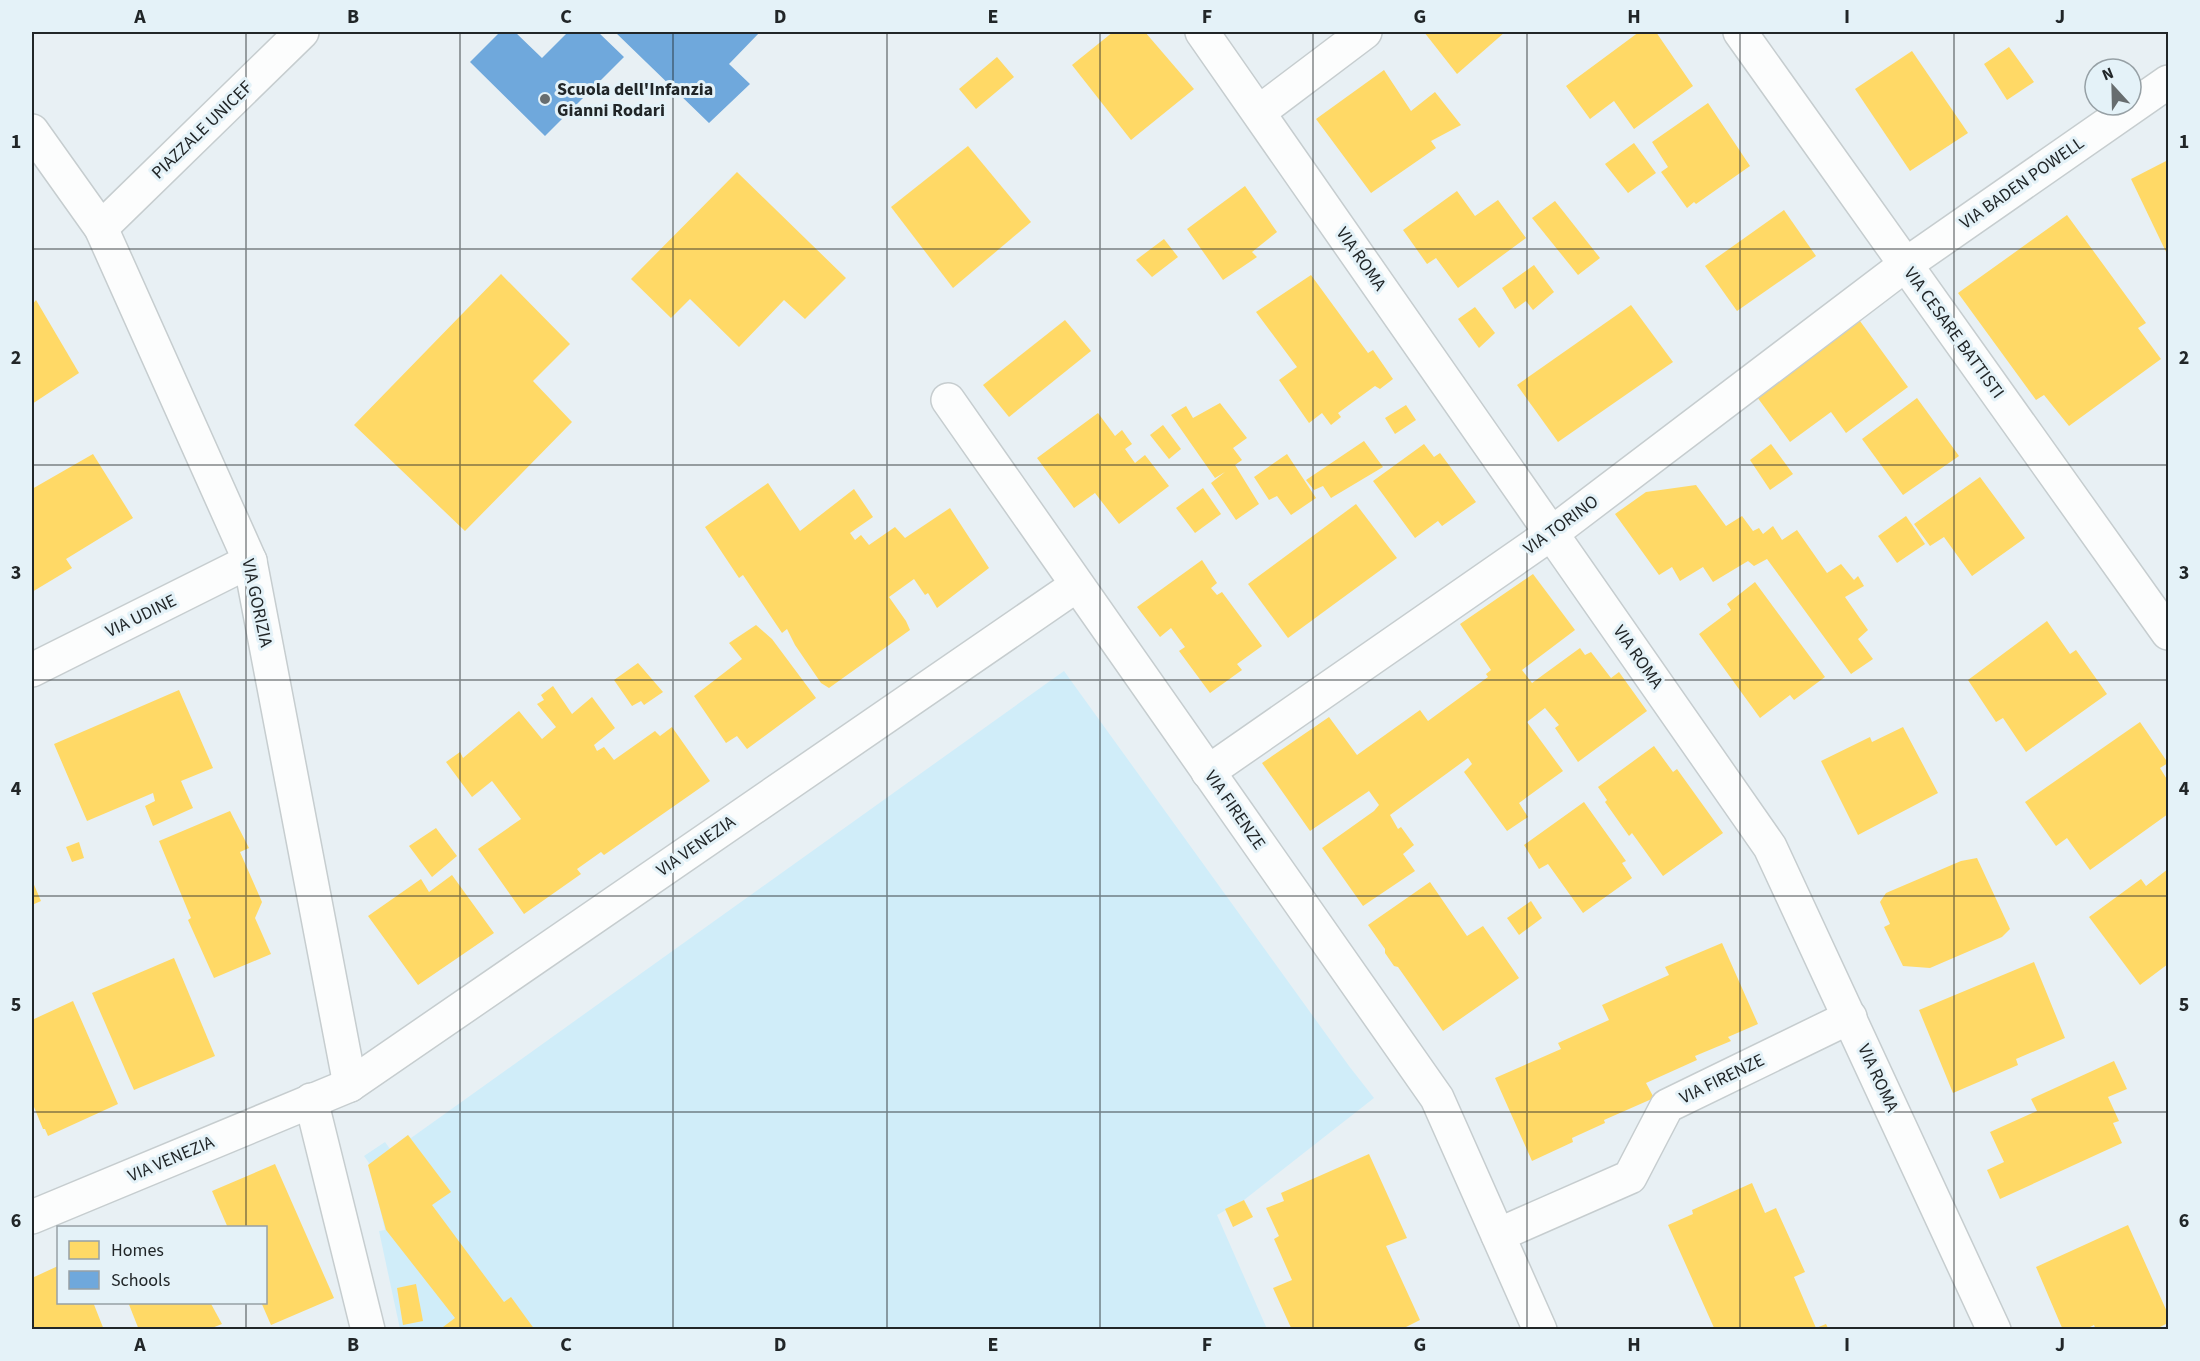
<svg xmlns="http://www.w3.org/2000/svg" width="2200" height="1361" viewBox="0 0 2200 1361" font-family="'Source Sans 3',sans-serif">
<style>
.green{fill:#d0edf9}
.homes{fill:#ffd966}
.schools{fill:#6fa8dc}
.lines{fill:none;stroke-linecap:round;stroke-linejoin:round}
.minor-casing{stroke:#c6cdcf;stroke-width:36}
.minor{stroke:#fcfdfd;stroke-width:33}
.grid{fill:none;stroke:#212628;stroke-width:1.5;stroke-opacity:0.55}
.poi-dot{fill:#676d6f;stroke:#e4f2f8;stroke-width:2}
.labels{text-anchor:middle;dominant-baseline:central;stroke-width:6;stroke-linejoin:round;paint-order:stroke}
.poi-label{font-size:18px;font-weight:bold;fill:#212628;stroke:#e4f2f8;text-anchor:start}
.street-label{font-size:18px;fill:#212628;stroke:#e4f2f8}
.neatline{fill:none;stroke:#212628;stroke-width:2}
.grid-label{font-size:20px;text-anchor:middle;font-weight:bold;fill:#212628}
</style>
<rect width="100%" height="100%" fill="#e8f0f4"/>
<path class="green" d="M1064 671 1349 1066 1374 1098 1244 1200 1217 1215 1267 1329H400L379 1231 385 1230 369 1163 364 1156 385 1142 390 1149 408 1135 411 1138Z"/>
<g class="homes">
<path d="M1113 32H1145L1194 89 1131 140 1072 65Z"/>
<path d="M1424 32H1505L1457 74Z"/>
<path d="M1639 32H1656L1693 86 1634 129 1614 101 1590 119 1566 86Z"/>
<path d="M2009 47 2034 82 2007 100 1984 64Z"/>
<path d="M1912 51 1968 133 1910 171 1855 89Z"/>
<path d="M997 57 1014 77 976 109 959 89Z"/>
<path d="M1384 70 1411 111 1435 92 1461 125 1431 141 1436 148 1371 193 1316 119Z"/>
<path d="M1708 103 1750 166 1696 204 1694 202 1687 208 1661 172 1668 167 1652 142Z"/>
<path d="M1634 143 1656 173 1628 193 1605 164Z"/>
<path d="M968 146 1031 222 953 288 891 207Z"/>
<path d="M2168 160V256L2131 179Z"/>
<path d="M737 172 846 278 805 319 784 300 739 347 690 299 671 318 631 279Z"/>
<path d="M1245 186 1277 232 1252 252 1257 257 1223 280 1187 229Z"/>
<path d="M1457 191 1475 216 1498 200 1526 238 1458 288 1436 258 1427 264 1403 230Z"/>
<path d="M1555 201 1600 258 1578 275 1532 218Z"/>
<path d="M1784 210 1816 256 1737 311 1705 266Z"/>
<path d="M2067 215 2146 323 2138 328 2161 359 2069 426 2044 395 2036 400 1958 293Z"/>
<path d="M1164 239 1178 257 1152 277 1136 260Z"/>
<path d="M1534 265 1554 292 1533 310 1526 301 1515 309 1502 288Z"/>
<path d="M501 274 570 344 533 381 572 422 465 531 354 425Z"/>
<path d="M1311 275 1368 353 1373 350 1393 379 1380 389 1375 386 1338 413 1341 417 1331 425 1322 413 1309 423 1279 380 1297 367 1256 312Z"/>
<path d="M36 300 79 373 32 404V305Z"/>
<path d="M1631 305 1673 362 1558 442 1517 385Z"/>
<path d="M1475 307 1495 333 1479 348 1458 319Z"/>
<path d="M1065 320 1091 351 1009 417 983 385Z"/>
<path d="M1860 321 1908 387 1846 433 1831 412 1790 442 1757 397Z"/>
<path d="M1917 398 1959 456 1903 495 1862 439Z"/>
<path d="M1220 403 1247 438 1233 448 1242 460 1235 465 1259 504 1236 520 1211 483 1225 472 1215 478 1171 415 1186 406 1193 418Z"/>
<path d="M1406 405 1416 420 1395 434 1385 418Z"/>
<path d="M1098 413 1115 436 1122 430 1132 444 1125 449 1135 463 1145 455 1169 486 1119 524 1095 493 1074 508 1037 458Z"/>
<path d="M1163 425 1181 449 1169 459 1150 435Z"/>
<path d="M1364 441 1383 467 1331 498 1323 486 1314 490 1306 480Z"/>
<path d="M1424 444 1434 457 1440 453 1476 502 1442 526 1438 521 1415 538 1373 481Z"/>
<path d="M1771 444 1793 474 1770 490 1750 460Z"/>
<path d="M93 454 133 518 66 559 72 568 32 592V489Z"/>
<path d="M1287 454 1316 498 1291 515 1277 496 1269 500 1254 477Z"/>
<path d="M1980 477 2025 538 1972 576 1944 537 1930 546 1914 524Z"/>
<path d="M768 483 800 531 854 489 873 517 850 533 855 540 861 535 869 545 895 527 905 538 950 508 989 568 937 608 928 593 925 595 914 579 889 597 906 621 910 630 829 688 821 683 795 645 787 629 782 633 743 575 739 578 705 527Z"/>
<path d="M1696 485 1726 526 1742 516 1753 531 1759 528 1763 534 1773 526 1782 540 1797 530 1827 573 1841 564 1854 580 1858 576 1864 586 1845 597 1868 630 1858 639 1873 659 1851 674 1767 559 1754 566 1748 561 1713 582 1703 567 1680 581 1672 567 1659 575 1615 514 1646 492Z"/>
<path d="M1203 488 1221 514 1195 533 1176 508Z"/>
<path d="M1356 504 1397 558 1288 638 1248 584Z"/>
<path d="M1906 516 1925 544 1897 563 1878 536Z"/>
<path d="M1202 560 1217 583 1211 588 1217 595 1222 592 1262 646 1237 664 1242 670 1210 693 1179 651 1185 647 1171 628 1160 637 1137 607Z"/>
<path d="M1533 574 1575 630 1522 670 1532 683 1580 648 1585 655 1591 652 1611 678 1619 672 1647 711 1578 762 1555 728 1559 725 1545 708 1527 722 1563 771 1519 803 1528 817 1507 831 1464 772 1472 764 1468 758 1390 815 1398 829 1401 827 1414 845 1403 854 1415 871 1363 906 1322 848 1374 811 1379 805 1369 791 1310 831 1262 763 1329 717 1357 755 1420 710 1428 721 1488 677 1486 674 1491 670 1460 624Z"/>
<path d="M1755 582 1825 677 1794 700 1790 695 1760 718 1699 634 1731 610 1727 604Z"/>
<path d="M2047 621 2070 654 2076 650 2107 694 2026 752 2003 718 1996 722 1968 680Z"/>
<path d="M756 625 772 639 816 698 747 749 737 736 726 743 694 696 742 659 729 643Z"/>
<path d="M638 663 663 692 644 705 641 701 632 706 614 680Z"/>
<path d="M553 686 572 714 592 697 615 728 594 745 597 751 604 747 614 760 655 731 660 736 672 727 710 781 604 855 601 852 577 869 581 874 524 914 478 849 521 819 492 781 472 797 446 762 460 752 463 758 519 711 542 739 556 727 537 704 544 700 541 695Z"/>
<path d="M179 690 213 768 181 781 193 808 153 826 145 806 155 801 153 793 87 821 54 744Z"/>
<path d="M2140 722 2168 763 2160 768 2168 781V814L2090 870 2067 838 2056 846 2025 802Z"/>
<path d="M1903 727 1938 793 1858 835 1821 761 1870 737 1872 742Z"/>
<path d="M1654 746 1673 772 1677 769 1723 833 1663 876 1632 833 1629 836 1605 802 1607 800 1598 787Z"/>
<path d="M1584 802 1626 861 1622 863 1632 878 1583 913 1548 864 1539 869 1524 845Z"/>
<path d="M230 811 249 848 240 852 262 902 255 918 271 954 214 978 188 920 191 918 159 841Z"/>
<path d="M436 828 457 856 432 877 409 846Z"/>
<path d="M79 842 84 858 72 862 66 847Z"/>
<path d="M1977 858 2010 929 2002 937 1930 968 1903 966 1884 927 1890 924 1880 902 1886 893 1961 861Z"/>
<path d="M2168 869V964L2140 985 2089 917 2141 879 2146 886Z"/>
<path d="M452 875 494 933 418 985 368 916 421 879 429 892Z"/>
<path d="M32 880 41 901 32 905Z"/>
<path d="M1430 882 1467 936 1483 926 1519 978 1443 1031 1398 967 1394 966 1385 953V949L1368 925Z"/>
<path d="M1531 901 1542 918 1519 935 1507 918Z"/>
<path d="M1722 943 1758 1024 1728 1037 1731 1041 1695 1056 1697 1060 1646 1083 1654 1098 1604 1120 1605 1123 1572 1138 1573 1142 1532 1161 1495 1078 1561 1049 1558 1043 1609 1020 1602 1005 1669 975 1665 967Z"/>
<path d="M174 958 215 1056 134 1090 92 993Z"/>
<path d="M2034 962 2065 1038 2016 1059 2018 1065 1953 1093 1919 1010Z"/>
<path d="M73 1001 118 1104 48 1136 45 1129H43L32 1102V1020Z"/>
<path d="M2114 1061 2127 1089 2108 1097 2119 1121 2113 1123 2122 1143 2000 1199 1987 1170 2004 1162 1990 1132 2037 1111 2031 1099Z"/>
<path d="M408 1135 451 1192 432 1205 504 1302 511 1297 535 1330H439L455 1318 386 1230 368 1165Z"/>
<path d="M1369 1154 1407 1238 1386 1246 1420 1320 1400 1330H1292L1273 1288 1292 1280 1274 1239 1279 1236 1266 1208 1284 1201 1281 1193Z"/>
<path d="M275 1164 334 1298 271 1325 261 1302H266V1228H228L212 1191Z"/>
<path d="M1752 1183 1765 1213 1776 1208 1805 1272 1794 1277 1816 1328 1826 1324 1829 1330H1715L1668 1225 1693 1214 1692 1210Z"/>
<path d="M1244 1200 1253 1217 1233 1227 1225 1209Z"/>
<path d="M2128 1225 2168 1314V1323L2154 1330H2096L2094 1325 2084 1330H2063L2036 1267Z"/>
<path d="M58 1266V1302H93L104 1330H32V1278Z"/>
<path d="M416 1284 423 1321 403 1325 397 1288Z"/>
<path d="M128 1302H210L222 1324 207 1330H139Z"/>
</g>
<g class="schools">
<path d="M500 32H515L542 58 568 32H598L624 57 545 136 470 62Z"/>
<path d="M615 32H760L729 64 750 84 709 123Z"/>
</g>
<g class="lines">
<g class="minor-casing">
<g id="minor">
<path d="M1202 32 1770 847 1994 1330"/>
<path d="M1740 32 2168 633"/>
<path d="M1259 112 1365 32"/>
<path d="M32 131 101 228 250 561 350 1085"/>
<path d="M101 228 302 32"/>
<path d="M948 400 1437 1098 1540 1330"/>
<path d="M32 670 250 561"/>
<path d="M1208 772 1552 533 1905 265 2168 82"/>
<path d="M311 1100 368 1330"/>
<path d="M32 1217 350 1085 1077 585"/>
<path d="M1498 1235 1630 1177 1667 1106 1850 1017"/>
</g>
</g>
<use href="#minor" class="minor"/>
</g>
<path class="grid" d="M246 32V1228M460 32V1330M673 32V1330M887 32V1330M1100 32V1330M1313 32V1330M1527 32V1330M1740 32V1330M1954 32V1330M32 249H2168M32 465H2168M32 680H2168M32 896H2168M32 1112H2168M246 1302V1330"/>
<circle class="poi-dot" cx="545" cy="99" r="6"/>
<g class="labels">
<g class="poi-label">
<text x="557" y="89">Scuola dell'Infanzia<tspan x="557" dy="21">Gianni Rodari</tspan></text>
</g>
<g class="street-label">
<text transform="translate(202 130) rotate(-44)">PIAZZALE UNICEF</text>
<text transform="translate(2022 183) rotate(-35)">VIA BADEN POWELL</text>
<text transform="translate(1361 259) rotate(55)">VIA ROMA</text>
<text transform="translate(1954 333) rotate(54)">VIA CESARE BATTISTI</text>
<text transform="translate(1561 525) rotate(-36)">VIA TORINO</text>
<text transform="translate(257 603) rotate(78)">VIA GORIZIA</text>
<text transform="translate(141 616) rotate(-26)">VIA UDINE</text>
<text transform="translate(1638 657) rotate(55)">VIA ROMA</text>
<text transform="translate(1235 810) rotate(55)">VIA FIRENZE</text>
<text transform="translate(696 846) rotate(-35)">VIA VENEZIA</text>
<text transform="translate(1878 1078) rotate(65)">VIA ROMA</text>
<text transform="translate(1722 1079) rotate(-26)">VIA FIRENZE</text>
<text transform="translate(171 1159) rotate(-23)">VIA VENEZIA</text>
</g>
</g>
<rect width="2200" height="1361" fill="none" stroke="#e4f2f8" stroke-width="66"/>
<rect x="57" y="1226" width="210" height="78" fill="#e4f2f8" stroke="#96a0a5" stroke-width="1.5"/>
<rect x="69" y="1241" width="30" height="18" fill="#ffd966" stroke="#96a0a5" stroke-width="1.5"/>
<text x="111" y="1256" font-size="18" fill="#212628">Homes</text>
<rect x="69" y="1271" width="30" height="18" fill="#6fa8dc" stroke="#96a0a5" stroke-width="1.5"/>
<text x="111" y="1286" font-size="18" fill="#212628">Schools</text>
<g transform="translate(2113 87) rotate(338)"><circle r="28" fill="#e4f2f8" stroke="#96a0a5" stroke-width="1.5"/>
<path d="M0-4.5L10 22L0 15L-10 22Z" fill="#676d6f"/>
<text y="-9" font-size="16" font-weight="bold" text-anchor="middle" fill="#212628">N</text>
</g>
<rect x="33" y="33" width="2134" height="1295" class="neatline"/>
<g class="grid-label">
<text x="140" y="23">A</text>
<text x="353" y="23">B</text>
<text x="566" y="23">C</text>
<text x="780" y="23">D</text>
<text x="993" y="23">E</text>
<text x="1207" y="23">F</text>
<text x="1420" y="23">G</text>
<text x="1634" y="23">H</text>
<text x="1847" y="23">I</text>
<text x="2060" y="23">J</text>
<text x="16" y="148">1</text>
<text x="2184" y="148">1</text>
<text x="16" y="364">2</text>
<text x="2184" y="364">2</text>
<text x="16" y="579">3</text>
<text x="2184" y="579">3</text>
<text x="16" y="795">4</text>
<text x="2184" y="795">4</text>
<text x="16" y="1011">5</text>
<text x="2184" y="1011">5</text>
<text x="16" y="1227">6</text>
<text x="2184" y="1227">6</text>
<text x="140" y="1351">A</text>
<text x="353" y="1351">B</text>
<text x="566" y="1351">C</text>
<text x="780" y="1351">D</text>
<text x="993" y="1351">E</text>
<text x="1207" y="1351">F</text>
<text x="1420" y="1351">G</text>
<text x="1634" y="1351">H</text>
<text x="1847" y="1351">I</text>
<text x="2060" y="1351">J</text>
</g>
</svg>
